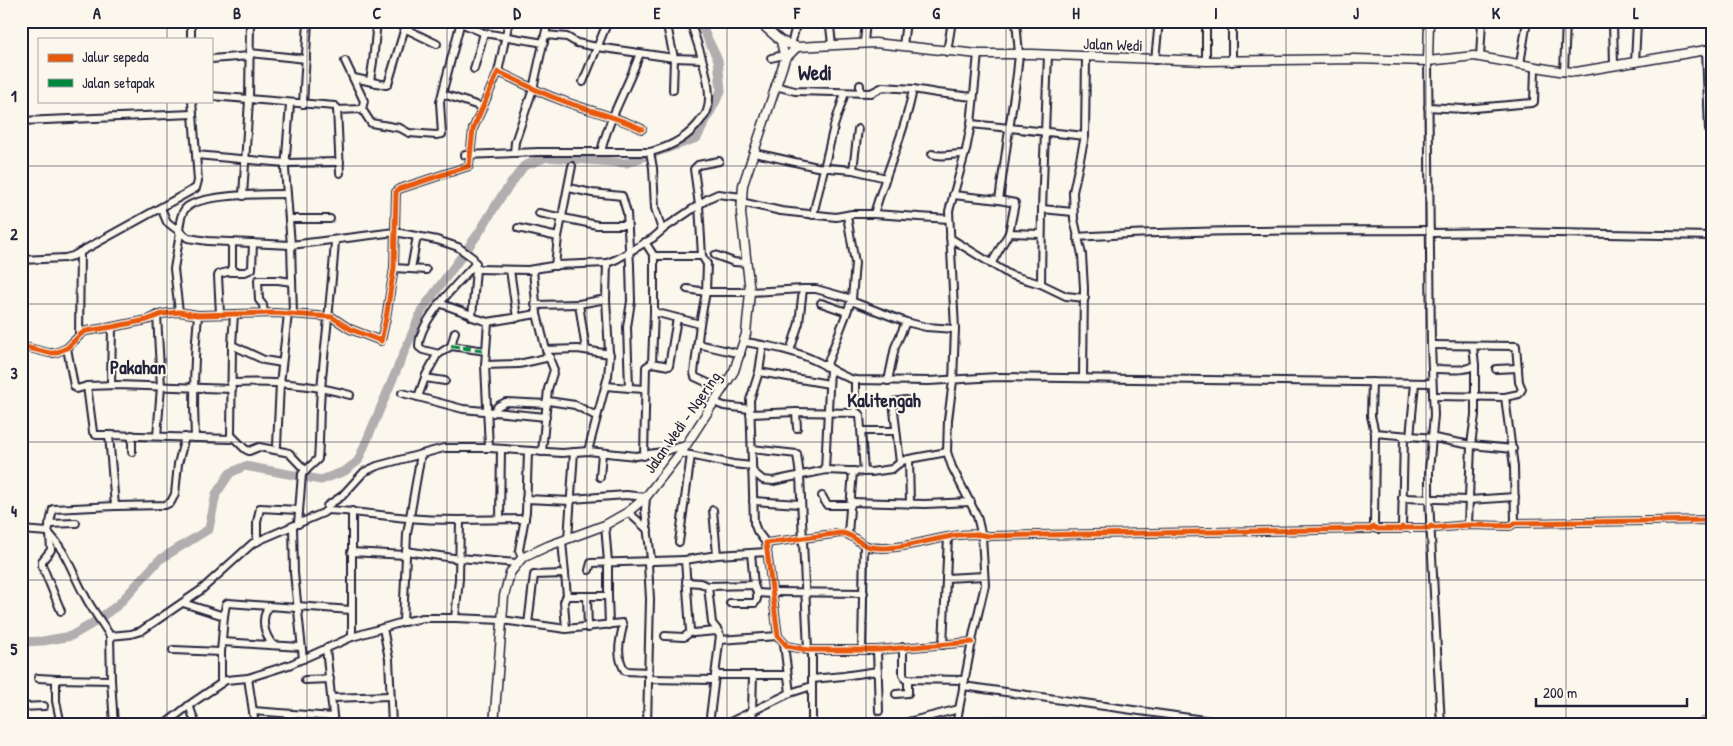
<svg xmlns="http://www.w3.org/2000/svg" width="1733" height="746" viewBox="0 0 1733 746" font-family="'Patrick Hand',sans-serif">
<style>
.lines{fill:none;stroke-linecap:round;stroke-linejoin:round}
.stream{stroke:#787681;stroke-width:1}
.river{stroke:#b1aeb0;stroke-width:9}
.minor-casing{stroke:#22223b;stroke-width:10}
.major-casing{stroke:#22223b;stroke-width:11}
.minor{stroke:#fbf7ec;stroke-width:6}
.major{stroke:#fbf7ec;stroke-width:8}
.quiet{stroke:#00873e;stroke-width:4;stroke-dasharray:8 4;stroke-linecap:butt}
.cycleway-casing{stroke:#fbf7ec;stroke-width:8}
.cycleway{stroke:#e8590c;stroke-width:5}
.grid{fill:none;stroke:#22223b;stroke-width:1;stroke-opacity:0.55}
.labels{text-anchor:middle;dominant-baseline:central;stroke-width:4;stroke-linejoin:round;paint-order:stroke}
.street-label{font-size:16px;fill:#22223b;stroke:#fbf7ec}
.quarter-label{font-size:19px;font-weight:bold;fill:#22223b;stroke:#fbf7ec}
.district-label{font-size:21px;font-weight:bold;fill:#22223b;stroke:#fbf7ec}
.neatline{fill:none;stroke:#22223b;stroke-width:2}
.grid-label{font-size:16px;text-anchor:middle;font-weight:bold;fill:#22223b}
</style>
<rect width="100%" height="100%" fill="#fbf7ec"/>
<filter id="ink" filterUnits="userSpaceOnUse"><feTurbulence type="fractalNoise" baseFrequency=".02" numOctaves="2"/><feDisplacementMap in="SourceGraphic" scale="10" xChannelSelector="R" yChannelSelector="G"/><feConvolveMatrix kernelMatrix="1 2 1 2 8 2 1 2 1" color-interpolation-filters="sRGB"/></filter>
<g filter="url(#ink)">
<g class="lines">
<g class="stream">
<path d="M960 719C987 716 1018 712 1043 725"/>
<path d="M915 725 954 720"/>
<path d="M1690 725 1712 712"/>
</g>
<path class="river" d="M21 642 43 641 71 636 90 625 118 605 159 560 209 529 216 494 230 473 245 466 321 480 345 471 358 461 422 310 478 234 501 197 524 166 547 157 626 163 697 138 721 91 718 60 699 21"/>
<g class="minor-casing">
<g id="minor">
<path d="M456 21 484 33 544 43"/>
<path d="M666 21 674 58 673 90"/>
<path d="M1232 21V62"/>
<path d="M1613 21 1614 66"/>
<path d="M406 29 437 44"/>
<path d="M546 35 567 37 577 43 597 47 674 58 702 59"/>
<path d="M191 39V21"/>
<path d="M864 42 866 21"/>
<path d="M832 44 830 27 835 21"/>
<path d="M791 45 797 21"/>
<path d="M903 46 906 21"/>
<path d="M1706 49 1709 130 1712 133"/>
<path d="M947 52 952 21"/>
<path d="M250 53 306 59"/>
<path d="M1480 57 1482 21"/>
<path d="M771 58 784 55"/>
<path d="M211 59 250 56"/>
<path d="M1155 60 1159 21"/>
<path d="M345 61 364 101 362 109"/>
<path d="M1206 61V21"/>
<path d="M1428 61 1431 345 1434 415 1429 471V500L1441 725"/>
<path d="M1635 63 1637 21"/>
<path d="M1520 64 1527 21"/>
<path d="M474 69 484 33"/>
<path d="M498 72 509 21"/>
<path d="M1564 72 1566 21"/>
<path d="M354 78 386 85 388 84 407 21"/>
<path d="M370 81 373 62 377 21"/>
<path d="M583 82 608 21"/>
<path d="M860 85V93"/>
<path d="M775 86 795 91 871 93 883 87 913 89 937 93 973 97"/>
<path d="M443 94 482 107"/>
<path d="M211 96 335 106 337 108 340 173"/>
<path d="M290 104 285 169 291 245 293 314"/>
<path d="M303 104 308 21"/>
<path d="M1428 107 1463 109 1532 103 1534 102 1535 68"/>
<path d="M337 110 362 109 371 123 400 128 409 133 436 135 442 134 440 102 461 21"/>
<path d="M21 121 193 114"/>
<path d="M971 124 1085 136"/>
<path d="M601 152C609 117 628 87 640 53"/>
<path d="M650 152 653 168 655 208 662 230"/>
<path d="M514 153 515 142 533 89 548 21"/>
<path d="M755 153 817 167 853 170 886 178"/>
<path d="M932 154C943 158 953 153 965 154"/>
<path d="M196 155 285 163 340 162"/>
<path d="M465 155 538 152H650C671 147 688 138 701 120 703 118 706 114 707 111 715 89 697 43 690 21"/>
<path d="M853 170 858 129"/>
<path d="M569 188 592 193 622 196 627 213 630 265 631 301 627 327 629 388 606 386"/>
<path d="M953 195 999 200 1015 203 1009 233 991 264"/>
<path d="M243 196 249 100 250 21"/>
<path d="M999 200 1017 74 1019 54 1016 21"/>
<path d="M741 202 781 211 836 217 852 214H874L949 219"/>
<path d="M161 208 167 222 188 238 208 241 291 245 395 232 437 240 458 247 473 258 476 269 472 317 488 322 485 365 489 448"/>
<path d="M1042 209 1073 212"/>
<path d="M539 213 597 225H627"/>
<path d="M874 214C886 172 905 132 913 89"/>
<path d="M813 215 834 126 845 93"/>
<path d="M289 219H330"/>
<path d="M518 228 558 237 572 166"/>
<path d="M179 231C180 223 180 215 185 209 197 194 266 194 287 194"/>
<path d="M1009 233 1041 234"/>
<path d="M1430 233 1500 232 1712 236"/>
<path d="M1077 237C1194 229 1312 231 1430 230"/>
<path d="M950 238 1010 275 1041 284 1066 296 1085 298"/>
<path d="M645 242 654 256H702L707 264 706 292 700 324 694 373 695 377 723 390"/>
<path d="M715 255 734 262 747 263"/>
<path d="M702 256 699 205 694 169 698 165 719 161"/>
<path d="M21 260 65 258 73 256 196 188 198 181 192 101"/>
<path d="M555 266 558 237"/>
<path d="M394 268 426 270"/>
<path d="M411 269 417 236"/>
<path d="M476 269 528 270 558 265 607 263 617 259 653 238 666 227 709 198 718 194 742 197"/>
<path d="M510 270 517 318"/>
<path d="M533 270 537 314 546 350 554 370 548 389 542 452"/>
<path d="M231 272H245L252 269 253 243"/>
<path d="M1041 284 1042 209 1048 55"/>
<path d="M687 289 706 292H750L803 289H816L852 299"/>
<path d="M606 299 609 353"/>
<path d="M851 301 906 322 926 327 955 329"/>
<path d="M439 303 472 315"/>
<path d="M821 303 847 312"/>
<path d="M535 305 579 304"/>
<path d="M179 312 174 269 180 233"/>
<path d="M654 312 700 324"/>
<path d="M264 313 263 305 259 300 258 280H278L292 282"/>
<path d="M220 314 218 276 219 274 232 271V242"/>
<path d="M488 322 537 314"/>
<path d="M455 332 451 346 437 355 426 375 418 397 463 409 546 417"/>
<path d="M79 335 80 252"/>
<path d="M745 342C769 346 794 350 816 361 829 367 841 377 855 380L929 381 997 377 1432 383"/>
<path d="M698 344 741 354"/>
<path d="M232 345 264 360 282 363"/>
<path d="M1431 345 1516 346 1519 382 1522 389 1519 394 1505 397 1433 396"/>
<path d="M21 346 49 353H55L67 348 81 334 86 331 112 327 147 320 162 314 179 312 198 315 276 313 332 317 350 329 381 341 386 318 394 268 396 192 399 189 469 166 473 129 498 72C518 80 537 92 558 99 586 110 615 116 642 129"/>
<path d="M451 346 486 351"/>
<path d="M67 348 74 386 77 389 87 386 117 385 232 389"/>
<path d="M546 350 578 349 610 354 608 376 588 451"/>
<path d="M586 350 579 304 606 299 607 263"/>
<path d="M790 351 799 323 803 289"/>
<path d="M439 354 423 350 419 347C418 321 459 282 476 263"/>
<path d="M652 363 654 312V256"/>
<path d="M485 365 519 364 550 357"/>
<path d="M1432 366 1435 369C1448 369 1464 372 1475 365"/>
<path d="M826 367 852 299 855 263 847 216"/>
<path d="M1496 369 1518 368"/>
<path d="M759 372 763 345"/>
<path d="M425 378 445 381"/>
<path d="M1083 378 1084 288 1082 255 1074 219 1073 192 1085 136 1086 57"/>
<path d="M855 380V408"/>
<path d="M888 381 895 347 906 322"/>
<path d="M1372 382 1371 416 1375 433 1374 527"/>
<path d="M231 383C271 381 312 384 350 395"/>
<path d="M111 385 112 327"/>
<path d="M87 386 93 432 96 435H109"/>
<path d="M629 388 645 389"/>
<path d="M402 393 418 397"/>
<path d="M1505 397 1514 467 1515 523"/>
<path d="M548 401 575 405 596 416"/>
<path d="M714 402 724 406 750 409"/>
<path d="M796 412 797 428"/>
<path d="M493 413 498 406 506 402 547 404"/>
<path d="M750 414 796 412 858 413 860 415 864 472"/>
<path d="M862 431H896"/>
<path d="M1375 433 1434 438 1471 445 1513 449"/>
<path d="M132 435V452"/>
<path d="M231 435 245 449 249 451 259 447 285 452 289 453 306 471"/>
<path d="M157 436 161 387 157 315"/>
<path d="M1410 437 1415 383"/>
<path d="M195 438C193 397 194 356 198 315"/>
<path d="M277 445 280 384 288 314"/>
<path d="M752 449 797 454 800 476 808 650"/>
<path d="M680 453 733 464 752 466"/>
<path d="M644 456 646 367 652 363 669 366 677 318"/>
<path d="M909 459 910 504"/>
<path d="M900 463 893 402 906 400"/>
<path d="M825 470 830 369"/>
<path d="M752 471 763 480 773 481 826 470 871 472 892 469 902 461 909 459 947 452"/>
<path d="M600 477 602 453"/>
<path d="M822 496 827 505H851"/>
<path d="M1402 498 1469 500 1515 497"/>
<path d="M526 499 571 501"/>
<path d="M572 499 626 495 646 497 645 510 651 559 648 564 650 599 647 725"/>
<path d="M753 501 800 504"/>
<path d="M851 502 925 504 971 502"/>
<path d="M115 506 165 505 171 502 175 494 178 464 185 437"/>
<path d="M327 510C354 511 381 516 408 518 447 522 486 519 525 519"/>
<path d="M713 510 717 555"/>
<path d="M628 512 648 530"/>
<path d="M500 519 501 449"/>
<path d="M49 524 76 523"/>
<path d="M298 524 302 474 318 459C320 436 319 413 321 390 325 340 332 290 335 241"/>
<path d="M1468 525 1471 445 1475 415V365L1473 346"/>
<path d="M293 526 294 573 303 659"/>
<path d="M1402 527 1404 436"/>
<path d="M21 530 48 532C67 552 72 573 85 596 92 610 102 622 110 636"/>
<path d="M48 532 53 509 115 506 109 435 230 439 231 435 232 345 234 314"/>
<path d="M848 534 853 471"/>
<path d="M50 535 51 550 42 561V565L61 611"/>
<path d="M568 539 574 452"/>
<path d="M562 541 567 596"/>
<path d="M257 542V522L260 508 298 510"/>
<path d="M679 542 691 455"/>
<path d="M766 543 757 531 754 523 750 400 759 372 829 384"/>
<path d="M406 551 460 559"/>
<path d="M351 552 406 555"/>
<path d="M751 553 754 585"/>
<path d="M460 558 517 563"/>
<path d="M522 558 519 550 526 512 528 452"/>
<path d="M685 560 717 555 767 552"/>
<path d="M589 570 591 563 685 560 690 631 693 633 716 631 720 635 709 725"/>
<path d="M946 578 984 576"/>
<path d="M686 582 700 583 708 586 754 585 757 593 773 594"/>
<path d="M708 586 712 623 719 632"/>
<path d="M773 592 864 593"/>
<path d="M587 596 588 628"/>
<path d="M608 596 609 625"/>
<path d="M183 603 224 616 226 604 228 603 297 608"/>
<path d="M730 603H755L757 599V593"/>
<path d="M269 606C260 619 264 634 273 645"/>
<path d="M297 606 351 610"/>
<path d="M455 618 459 579 460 520"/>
<path d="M403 622 407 534 421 454"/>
<path d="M528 624 534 575 565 574"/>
<path d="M383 628 389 659 392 725"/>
<path d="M566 629 564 602 566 597 569 596H608V562L605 525"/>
<path d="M665 636 684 637 691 632"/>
<path d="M352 637V511"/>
<path d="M720 640 778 636"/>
<path d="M222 642 301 647"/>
<path d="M972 642 877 650H808L787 646 778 636 766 543 841 533C851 533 856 541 865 545 871 548 878 548 884 548 917 548 957 528 989 536L1370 529 1374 527 1377 529H1401L1402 527 1404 528H1429L1431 526 1435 528 1468 525 1510 526 1515 523 1712 520"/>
<path d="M784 644 790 693"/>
<path d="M943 645 948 537"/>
<path d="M903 647V674L905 679 965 680"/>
<path d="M326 648 334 725"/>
<path d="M862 649 864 545"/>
<path d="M173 650 221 652"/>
<path d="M812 650V725"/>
<path d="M877 650 879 711"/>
<path d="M715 675H787"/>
<path d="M753 675 752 711 754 725"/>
<path d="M38 678 56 679"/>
<path d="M248 678 255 725"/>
<path d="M648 679 714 680"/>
<path d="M812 679 843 676 878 671"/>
<path d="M305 680 330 679"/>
<path d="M221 683V652L224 616"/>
<path d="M963 686 1239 725"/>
<path d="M896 694 908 693V679"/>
<path d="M332 698 390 696"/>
<path d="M189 705 196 725"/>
<path d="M21 707 44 706"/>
<path d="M253 711 333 717"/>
<path d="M289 714 290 725"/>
<path d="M61 725 56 701V679L111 680"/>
<path d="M114 725 111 680 110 636 131 634 141 631 201 590 253 543 323 513 327 510V506L342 496 364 472 377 466 444 448H489L562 453 588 451 636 456 662 452 686 445"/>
<path d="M164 725 192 703 226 680 248 678 289 665 352 637 403 622 423 618H455L502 620 566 629 622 623 623 626C619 643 616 656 625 671L649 672"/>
<path d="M724 725 790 693 812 686"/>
<path d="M896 725 959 709"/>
<path d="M956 725 974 631 985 585 982 537 977 516 952 467 947 452 948 420 953 381 955 329 949 211 966 150 971 124 978 54"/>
</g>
</g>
<g class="major-casing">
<g id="major">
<path d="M758 21 781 41"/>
<path d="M785 59 781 41 797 47 875 43 978 54H1032L1206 61 1354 59 1428 61 1474 56 1559 71 1576 72 1712 49"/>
<path d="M1428 61 1429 21"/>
<path d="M494 725 504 596 510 573 522 558 548 546 605 525 628 512 646 497 685 447 734 371 746 334 750 292 741 213 743 185 785 59 797 47"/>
</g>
</g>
<use href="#minor" class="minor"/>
<use href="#major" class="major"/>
<path class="quiet" d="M451 346 486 351"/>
<g class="cycleway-casing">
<g id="cycleway">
<path d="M21 346 49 353H55L67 348 81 334 86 331 112 327 147 320 162 314 179 312 198 315 276 313 332 317 350 329 381 341 386 318 394 268 396 192 399 189 469 166 473 129 498 72C518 80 537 92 558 99 586 110 615 116 642 129"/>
<path d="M972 642 877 650H808L787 646 778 636 766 543 841 533C851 533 856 541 865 545 871 548 878 548 884 548 917 548 957 528 989 536L1370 529 1374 527 1377 529H1401L1402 527 1404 528H1429L1431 526 1435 528 1468 525 1510 526 1515 523 1712 520"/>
</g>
</g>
<use href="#cycleway" class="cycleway"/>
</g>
</g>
<path class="grid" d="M167 21V39M307 21V725M447 21V725M587 21V725M727 21V725M866 21V725M1006 21V725M1146 21V725M1286 21V725M1426 21V725M1566 21V725M167 101V725M21 166H1712M21 304H1712M21 442H1712M21 580H1712"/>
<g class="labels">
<g class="street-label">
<text transform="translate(1113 44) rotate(2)">Jalan Wedi</text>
<text transform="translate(682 422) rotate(-55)">Jalan Wedi - Ngering</text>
</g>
<g class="quarter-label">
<text x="138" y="367">Pakahan</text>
<text x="884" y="400">Kalitengah</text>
</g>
<g class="district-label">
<text x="815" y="72">Wedi</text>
</g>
</g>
<rect width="1733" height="746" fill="none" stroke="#fbf7ec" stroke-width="55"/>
<rect x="38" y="38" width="175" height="65" fill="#fbf7ec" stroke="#a4a2a5"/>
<rect x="48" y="54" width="25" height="8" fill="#e8590c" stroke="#a4a2a5"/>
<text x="82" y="62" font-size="15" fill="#22223b">Jalur sepeda</text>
<rect x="48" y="79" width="25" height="8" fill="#00873e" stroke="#a4a2a5"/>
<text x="82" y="88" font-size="15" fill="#22223b">Jalan setapak</text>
<path d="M1536 698v8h151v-8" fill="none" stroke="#22223b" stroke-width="2.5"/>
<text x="1543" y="698" font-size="15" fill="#22223b" stroke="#fbf7ec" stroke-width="4" paint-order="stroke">200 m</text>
<rect x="28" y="28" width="1678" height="690" class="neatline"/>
<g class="grid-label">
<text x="97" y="19">A</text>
<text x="237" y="19">B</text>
<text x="377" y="19">C</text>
<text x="517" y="19">D</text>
<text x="657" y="19">E</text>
<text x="797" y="19">F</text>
<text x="936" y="19">G</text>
<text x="1076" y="19">H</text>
<text x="1216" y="19">I</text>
<text x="1356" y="19">J</text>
<text x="1496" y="19">K</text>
<text x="1636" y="19">L</text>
<text x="14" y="102">1</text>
<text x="14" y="240">2</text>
<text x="14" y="379">3</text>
<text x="14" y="517">4</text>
<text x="14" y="655">5</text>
</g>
</svg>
